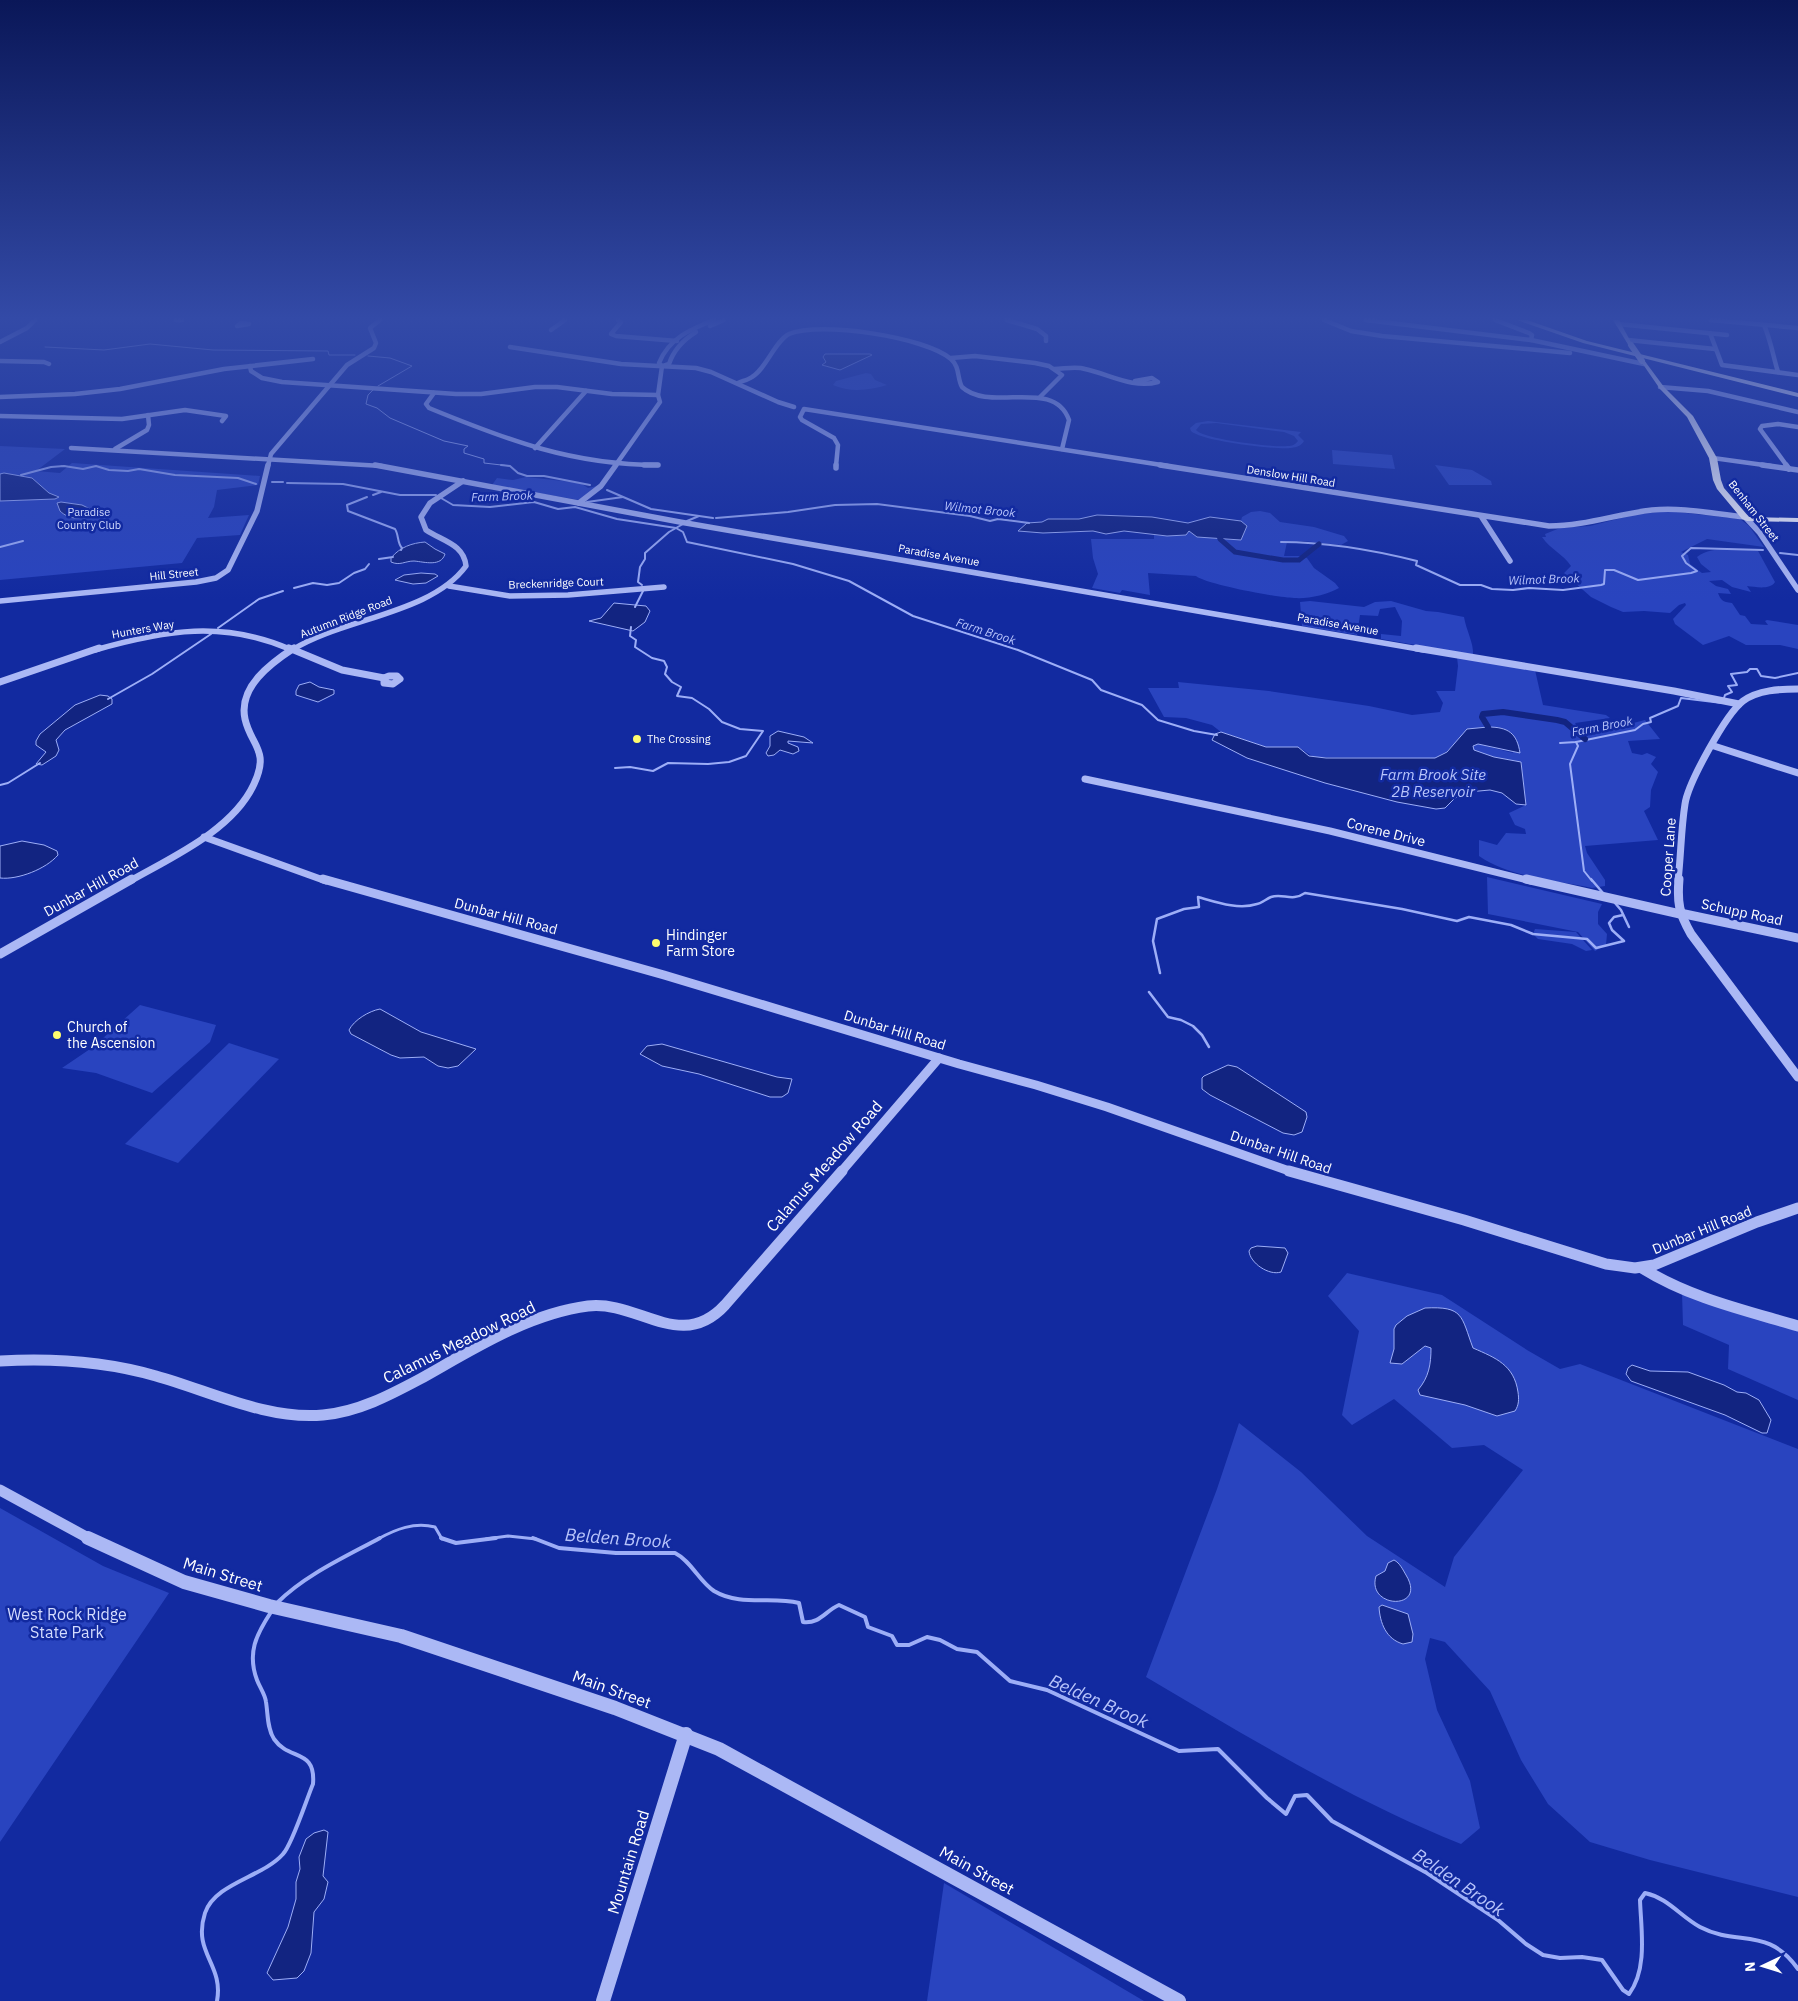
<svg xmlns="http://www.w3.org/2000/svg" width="1798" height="2001" viewBox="0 0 1798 2001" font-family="'IBM Plex Sans',sans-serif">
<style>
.green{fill:#2944bf;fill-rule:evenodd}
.water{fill:#122481;stroke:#9daef7}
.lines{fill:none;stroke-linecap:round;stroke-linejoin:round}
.stream-far4{stroke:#9daef7;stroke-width:1}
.stream-far3{stroke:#9daef7;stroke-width:2}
.stream-far2{stroke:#9daef7;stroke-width:2.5}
.stream-far1{stroke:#9daef7;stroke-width:3}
.stream{stroke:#9daef7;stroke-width:4}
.canal-far1{stroke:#122481;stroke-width:5}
.canal{stroke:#122481;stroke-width:6}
.minor-far5{stroke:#abb8f5;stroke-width:4.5}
.minor-far4{stroke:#abb8f5;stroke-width:5.5}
.minor-far3{stroke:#abb8f5;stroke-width:7}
.minor-far2{stroke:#abb8f5;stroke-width:9}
.minor-far1{stroke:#abb8f5;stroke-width:11}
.minor{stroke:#abb8f5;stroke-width:14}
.major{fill:#f8f9ff;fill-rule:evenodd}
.highway{fill:#fff;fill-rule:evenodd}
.major-bridge{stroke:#f8f9ff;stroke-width:6}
.poi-dot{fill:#fffc6e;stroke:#122aa0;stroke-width:2}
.labels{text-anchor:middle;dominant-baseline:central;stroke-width:5;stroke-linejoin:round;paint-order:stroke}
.far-street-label{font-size:11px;fill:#fff;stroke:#122aa0}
.far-park-label{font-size:11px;fill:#d3dbfe;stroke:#122aa0}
.far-poi-label{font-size:11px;fill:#fff;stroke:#122aa0;text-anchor:start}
.far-water-label{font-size:12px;font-style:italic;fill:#b8c4fb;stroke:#122aa0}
.street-label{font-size:14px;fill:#fff;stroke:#122aa0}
.poi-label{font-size:14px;fill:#fff;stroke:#122aa0;text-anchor:start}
.water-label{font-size:15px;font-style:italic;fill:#b8c4fb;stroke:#122aa0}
.near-street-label{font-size:16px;fill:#fff;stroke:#122aa0}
.near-park-label{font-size:16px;fill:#d3dbfe;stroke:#122aa0}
.near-water-label{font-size:18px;font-style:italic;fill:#b8c4fb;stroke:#122aa0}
</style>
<rect width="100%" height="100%" fill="#122aa0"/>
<g class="green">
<path d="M866 373 871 374 875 380 887 385C870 390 851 393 833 385L836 381Z"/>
<path d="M1208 421 1301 432 1298 435 1304 441C1301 446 1297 447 1291 448 1275 450 1201 441 1191 431L1190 428 1196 423ZM1216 423 1284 432 1294 436 1298 441C1295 445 1292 446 1288 446 1274 448 1203 439 1196 430L1201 424Z"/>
<path d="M0 446 65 449 36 471 60 473 72 463 260 476 258 485 217 490 214 507 208 518 249 515 240 535 197 538 182 563 0 580Z"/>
<path d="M1332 450 1392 455 1395 469 1333 464Z"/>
<path d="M1435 465 1472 470 1491 481 1492 485H1449Z"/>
<path d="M526 477 572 482 582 484 588 488 597 486 579 500 492 485 497 478 513 480Z"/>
<path d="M1260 511 1270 513 1280 522 1314 527 1344 536 1348 541 1341 545 1304 541 1287 542 1284 556H1302L1307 558 1314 568 1335 583 1339 588C1326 595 1309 599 1294 598 1279 598 1205 584 1196 576L1148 573 1150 595 1122 590 1120 593 1092 588 1098 574 1093 558 1091 539H1154V535L1167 536 1188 530 1197 537 1241 540 1246 526 1241 521 1242 517 1251 512Z"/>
<path d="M1668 511 1740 519 1749 526 1764 547 1707 539 1681 552 1688 555 1690 564 1702 573 1711 572 1701 564 1697 557C1712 545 1741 549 1758 551L1775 582C1770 590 1756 587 1747 586L1751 592 1732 587 1722 580 1709 581 1716 586 1728 589 1731 594 1718 593C1721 600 1722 602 1732 603L1740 615 1745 616 1751 624 1768 625 1765 621 1767 620 1798 625V649L1780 645H1746L1729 636 1703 645 1675 624 1673 619 1686 605 1685 603 1679 605 1670 613 1644 611 1623 612 1611 607 1591 597 1564 573 1571 566C1563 554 1550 549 1542 537H1546L1545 534 1560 528 1590 526 1633 515Z"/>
<path d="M1310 601 1364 607 1375 602 1391 601 1426 611 1438 612 1464 617C1466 630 1474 643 1473 655L1381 639V634L1401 636 1402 621 1395 607 1380 609 1378 616 1360 615 1357 635 1302 626 1300 602Z"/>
<path d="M1457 657 1535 670 1543 705 1606 715 1610 718 1575 723 1580 731 1610 729 1645 720 1660 739 1628 741 1632 753 1642 755 1647 753 1656 757 1651 764 1658 772 1651 790 1650 807 1644 811 1658 840 1585 846 1587 853 1605 880V886L1592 888C1555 880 1511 878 1479 856V840L1497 845 1506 833 1526 834 1525 829 1515 825 1509 813 1526 805 1521 762 1494 757 1474 750 1473 746 1478 744 1513 753 1503 728C1492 727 1468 729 1460 738 1452 747 1447 752 1435 758L1314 757 1298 747H1266L1221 732 1212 725 1186 718 1164 717 1148 688H1179L1178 682 1269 691 1369 706 1412 715 1440 712 1443 703 1436 691H1455L1458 666Z"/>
<path d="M1487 877 1602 904 1598 912V924L1607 934 1606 945 1595 951 1578 932 1488 914Z"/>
<path d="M1535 929 1576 932 1592 950 1586 951 1572 944 1538 939 1533 934Z"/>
<path d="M140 1005 216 1025 210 1042 152 1093 96 1073 62 1068 93 1047Z"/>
<path d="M229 1043 279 1059 178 1163 125 1144Z"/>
<path d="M1347 1273 1442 1295 1527 1350 1560 1369 1580 1364 1798 1449V1897L1650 1860 1590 1842 1548 1804 1521 1760 1490 1691 1445 1642 1430 1638 1425 1659 1437 1710 1470 1781 1480 1828 1461 1844C1351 1800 1248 1737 1146 1677L1217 1489 1239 1423 1301 1472 1367 1536 1445 1587 1454 1557 1523 1470 1484 1445 1452 1448 1394 1399 1352 1425 1342 1415 1359 1331 1328 1296Z"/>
<path d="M1682 1293 1798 1329V1400L1728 1369 1729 1345 1683 1325Z"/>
<path d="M0 1508 103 1566 169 1593 0 1842Z"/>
<path d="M944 1883 1144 2001H927Z"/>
</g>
<g class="water">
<path d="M825 354H870L872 355 840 370 822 365 826 362 823 357Z"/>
<path d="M4 473 32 478 49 493 59 497 55 499 0 501V474Z"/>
<path d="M61 502 82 505 94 511C85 521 69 520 60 511L57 503Z"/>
<path d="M1097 515 1152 517 1188 523 1210 517 1241 521 1247 526 1241 540 1197 537 1189 531 1186 535 1167 536 1124 531 1106 534 1093 531 1043 533 1018 531 1027 523 1042 522 1048 519H1079Z"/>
<path d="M425 542 435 549 445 554C441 567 425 562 414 561 405 561 400 566 391 562V558C400 547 412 543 425 542Z"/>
<path d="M421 573 435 574 438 576 426 583 413 584 395 580 404 575Z"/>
<path d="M614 603 646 606 650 611 645 622 633 631 589 621 601 618Z"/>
<path d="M310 682 319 687 334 690V694L318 702 296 695V691L299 685Z"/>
<path d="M100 695 108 696 112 699V704L65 730 56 740 59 750 56 756 42 765 36 764 46 752 36 745V741L40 734 75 705Z"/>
<path d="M1488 727C1508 727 1517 733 1520 753L1478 744 1473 746 1474 750 1494 757 1521 762 1526 805 1516 804 1502 793 1490 790 1468 792 1455 798 1445 808 1436 809 1397 802 1325 783 1247 758 1212 740 1215 734 1221 732 1266 747H1298L1309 756 1326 758H1435L1447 752 1467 729Z"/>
<path d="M778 731 804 737 813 743 788 741V743L798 747 799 751 793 754 780 750 774 755 768 756 766 753 770 746V736Z"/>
<path d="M22 841 44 845 57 851 58 855C46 869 18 880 0 878V846Z"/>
<path d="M380 1009 421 1032 476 1049 458 1066 448 1068 438 1066 424 1057 400 1058 391 1055 351 1034 349 1030C354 1020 369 1011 380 1009Z"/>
<path d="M662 1044 777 1077 792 1079 788 1093 782 1097H770L699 1074 662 1066 640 1054 647 1046Z"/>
<path d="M1228 1065 1237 1067 1306 1112 1307 1117 1302 1132 1294 1135 1283 1133 1210 1095 1202 1089V1078L1204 1076Z"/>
<path d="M1257 1246 1285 1248 1288 1253 1281 1272C1269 1276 1250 1263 1249 1251L1251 1248Z"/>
<path d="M1425 1308C1464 1306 1461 1316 1473 1348 1496 1358 1514 1365 1518 1392 1519 1399 1519 1405 1515 1411L1497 1416 1465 1405 1420 1395 1418 1390C1429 1377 1431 1364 1431 1348L1425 1346 1402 1364 1390 1363 1394 1349V1329L1396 1325 1407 1316Z"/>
<path d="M1632 1365 1650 1371 1688 1372 1724 1385 1737 1392 1746 1393 1759 1400 1771 1420 1767 1433H1762L1725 1415 1631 1381 1626 1374 1628 1368Z"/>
<path d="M1394 1560C1400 1563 1403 1570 1406 1575 1428 1611 1366 1609 1376 1576L1385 1571 1388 1563Z"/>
<path d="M1382 1605 1408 1614 1413 1634 1412 1642 1403 1644C1386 1639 1380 1623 1379 1607Z"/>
<path d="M324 1830 328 1832 323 1876 328 1882 324 1899 314 1912 311 1953 304 1971 297 1978 273 1980 267 1973 288 1927 296 1899V1882L300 1869 299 1857 306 1839 314 1833Z"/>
</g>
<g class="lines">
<g class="stream-far4">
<path d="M45 347 104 350 150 344 213 350 328 351 329 355H355"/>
<path d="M368 356 390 358 412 366 378 386"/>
<path d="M373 390 368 395 366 404 377 408 390 418 444 441 468 446 464 449V453L484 459V463L510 466"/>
<path d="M61 466H65"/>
</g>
<g class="stream-far3">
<path d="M501 465 510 466 518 473 527 476H544L590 485"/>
<path d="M21 475 51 467 64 466 83 469 96 466 109 470 128 471 139 469 175 475 238 478 256 484"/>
<path d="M272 482H283"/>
<path d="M287 483 343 484 400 495H436"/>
<path d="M607 490 651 509 713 518"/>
<path d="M373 495 381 492"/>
<path d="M367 497 347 505 348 511 395 529C399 535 397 543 402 548L401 550"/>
<path d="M441 498 453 505 490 507 534 502 558 509 575 507 617 519 676 528 683 532 687 542 793 564 849 581 913 616 1018 650 1092 680 1101 690 1142 705 1158 720 1194 731 1217 735"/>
<path d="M587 502 623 497"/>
<path d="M716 518 788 512 835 505 877 504 970 516 990 521 998 519 1029 523"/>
<path d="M687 521 699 516"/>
<path d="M1281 542C1327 542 1373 550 1417 561L1416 565 1460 585H1481L1492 589 1513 590 1529 588 1563 590 1601 585 1604 584 1605 570H1614L1638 580 1691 573 1697 571 1686 563 1682 556 1691 548 1763 550"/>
<path d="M0 547 23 541"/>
<path d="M1780 553 1798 555"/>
<path d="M379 559 393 557"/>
<path d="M642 585 638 582 640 567 645 559V553L669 532 683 524"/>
<path d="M294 588 313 583 327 585 339 583 354 573 365 569 369 564"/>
<path d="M635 607 643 591"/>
<path d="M218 628 259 599 283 591"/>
<path d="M1724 698 1725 695 1732 692 1728 686 1737 685 1731 674 1747 672 1750 669H1757L1761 676 1775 678 1798 673"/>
<path d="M108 699 152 674 211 634"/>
<path d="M1576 742 1578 746 1570 764 1584 871 1592 881"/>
<path d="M1560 743 1576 742 1635 730 1643 724 1651 722 1650 718 1678 706 1681 698 1722 703"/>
<path d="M615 768 630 767 653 771 668 763 708 764 729 762 746 756 763 731 740 729 722 722 709 709 692 698 677 696 681 687 672 682 665 674 667 667 664 661 652 658 635 647 636 640 630 636 631 627"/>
<path d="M0 785 8 783 40 763"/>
</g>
<g class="stream-far2">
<path d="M1591 879 1603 893"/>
<path d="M1615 903 1621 910 1629 927"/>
<path d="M1160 973 1153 941 1157 919 1184 909 1199 907 1198 897C1216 902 1238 910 1257 904 1262 903 1266 899 1271 897 1283 893 1292 902 1305 893L1402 909 1457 921 1469 917 1511 925 1533 934 1587 939 1596 948 1624 941 1612 930 1609 923 1614 917 1623 915"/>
<path d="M1149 992 1168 1017 1181 1020 1193 1026 1202 1035 1209 1047"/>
</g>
<g class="stream-far1">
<path d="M378 1539C396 1529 414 1522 435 1527L442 1539"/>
<path d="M486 1539 508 1536 536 1539"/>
</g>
<g class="stream">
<path d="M441 1538 456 1543 496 1538"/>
<path d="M533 1538 559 1548 616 1553H675C691 1561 699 1581 714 1591 741 1607 771 1596 799 1603L803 1622C820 1624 825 1611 839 1605L865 1617 868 1627 892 1636 897 1645H909L927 1637 940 1640 957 1649 977 1652 1010 1681 1047 1690 1179 1751 1218 1749 1267 1798 1286 1814 1295 1796 1307 1795 1332 1821 1427 1873 1498 1920 1526 1944 1543 1955 1560 1958 1582 1957 1602 1960 1623 1990 1629 1994C1648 1969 1641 1929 1640 1900L1645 1893C1668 1898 1680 1916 1700 1927 1738 1947 1768 1926 1798 1969"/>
<path d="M277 1603C305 1575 345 1557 380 1538"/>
<path d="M217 2001C224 1964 192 1953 205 1913 215 1883 263 1877 283 1854 292 1845 307 1798 313 1784 316 1748 289 1761 274 1739 267 1728 268 1714 266 1702 265 1694 260 1688 257 1680 247 1653 256 1635 271 1612"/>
</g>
<path class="canal-far1" d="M1218 533 1220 539 1235 552 1283 560H1299L1319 544"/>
<path class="canal" d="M1488 727 1482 717 1483 714 1503 712 1557 720 1565 722 1585 739"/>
<g class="minor-far5">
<path d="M176 320H182"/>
<path d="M618 320 621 322 611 334 616 336 677 341"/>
<path d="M1007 320 1037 329 1046 336V341"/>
<path d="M1324 320 1351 331 1382 336 1570 353"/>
<path d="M1366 320 1531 340 1644 364"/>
<path d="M1495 320 1529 333 1532 335 1531 340"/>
<path d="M1711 320 1798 328"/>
<path d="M241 323 249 324 237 326Z"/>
<path d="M1618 324 1727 335"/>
<path d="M1764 325C1771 341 1773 356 1778 372"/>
<path d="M710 326 724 320"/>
<path d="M551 330 565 320"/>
<path d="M1710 333 1722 365 1798 375"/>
<path d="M1628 340 1715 349"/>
<path d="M0 342 27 328 35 320"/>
<path d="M510 347 621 364 696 368 711 372 778 402 794 407"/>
<path d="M951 358 975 356 1035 363 1049 366 1062 375 1040 397"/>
<path d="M0 361 44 362 49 364"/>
<path d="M250 366 251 371 262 378 282 382 456 394H481L535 387H557L612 394 658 395"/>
<path d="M663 366 669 364C674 349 683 340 696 332"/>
<path d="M1054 369C1064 369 1076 366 1085 369 1109 374 1133 389 1158 382L1152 378 1135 381"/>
<path d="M738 383C742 381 748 380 752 377 766 369 775 341 789 334 820 321 926 337 951 359 960 367 957 378 962 387 990 413 1054 377 1069 420L1062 449"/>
<path d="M1660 387 1708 391 1798 412"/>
<path d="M434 393 426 404 429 408C507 440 572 465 658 465"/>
<path d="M0 397 75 394 120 389 224 369 313 359"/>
<path d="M0 416 122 419 185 410 226 416 222 421"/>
<path d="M71 448 382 466"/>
<path d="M535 448 586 391"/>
<path d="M115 449 147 430 149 425 148 415"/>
<path d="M1713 458 1771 466"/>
<path d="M268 466 271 454 347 365 374 348 376 343 370 328 380 320"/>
<path d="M615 466 660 402 658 395 662 366 659 363C669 338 691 329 714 320"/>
<path d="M836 466 838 445 834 438 802 420 800 417 804 409 1168 466"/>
<path d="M1787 466 1760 429 1762 426 1778 424 1798 427"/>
</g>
<g class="minor-far4">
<path d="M375 465 680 522 1424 650"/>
<path d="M644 465H658"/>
<path d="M1160 465 1549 526C1585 526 1617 514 1652 510 1683 507 1714 514 1745 517L1759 532 1798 590"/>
<path d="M1762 465 1798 470"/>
<path d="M1786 465 1789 469"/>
<path d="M836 468V465"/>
<path d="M579 503 601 486 616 465"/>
<path d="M1481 516 1510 561"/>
<path d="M449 586 510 596 568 595 664 587"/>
<path d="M0 601 196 582 216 578 228 570 257 511 268 465"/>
<path d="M95 650C165 630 224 620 292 650"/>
<path d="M292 650C343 618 431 614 466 566 464 544 442 541 426 530L421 517 430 503 463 481"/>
</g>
<g class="minor-far3">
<path d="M289 648 342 670 384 678"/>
<path d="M1416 648 1674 691 1739 704"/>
<path d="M389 676H397L400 679 393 684 384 683V678Z"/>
<path d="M0 682 99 648"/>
<path d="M1714 746 1798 773"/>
<path d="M1085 779 1330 831 1531 881"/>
<path d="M204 837 326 881"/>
<path d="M130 881C172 857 233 830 254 784 270 750 251 746 245 719 238 687 271 663 294 648"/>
<path d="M1678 881C1681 855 1681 829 1685 804 1688 783 1726 714 1743 701 1758 690 1780 689 1798 689"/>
</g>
<g class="minor-far2">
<path d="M323 879 664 975 959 1064 1036 1085 1107 1107 1292 1172"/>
<path d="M1526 879 1680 914"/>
<path d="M1679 879C1677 903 1679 913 1691 934L1798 1077"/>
<path d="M1680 913 1798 938"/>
<path d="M0 954 132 879"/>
<path d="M841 1172 939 1058"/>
</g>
<g class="minor-far1">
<path d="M1289 1171 1464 1220 1606 1264 1635 1268 1654 1265 1757 1222 1798 1208"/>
<path d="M1642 1268C1690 1298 1744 1310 1798 1326"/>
<path d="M0 1361C53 1358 104 1361 156 1376 210 1391 266 1420 323 1415 358 1412 390 1395 420 1379 472 1350 527 1314 588 1306 638 1300 681 1353 725 1305L842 1171"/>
<path d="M0 1490 90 1539"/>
</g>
<g class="minor">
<path d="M88 1538 184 1582 269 1606 401 1636 615 1708 719 1749 1179 2001"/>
<path d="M603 2001 686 1734"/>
</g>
<g class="major">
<path d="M1613 320H1619L1633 346H1629Z"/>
<path d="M1640 360H1644L1664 387 1693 416 1717 458 1721 480 1724 488 1749 517 1798 518V522L1747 521 1742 519 1717 489 1713 480 1709 458 1687 417 1660 389Z"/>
</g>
<path class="highway" d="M1517 320H1527L1587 341 1798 393V397L1583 343Z"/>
<path class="major-bridge" d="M1631 345 1642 361"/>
</g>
<linearGradient id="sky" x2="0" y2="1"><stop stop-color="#0a1758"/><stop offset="0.53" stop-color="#334aa7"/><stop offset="1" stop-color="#334aa7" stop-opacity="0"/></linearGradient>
<rect width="1798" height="600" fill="url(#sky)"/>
<g class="poi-dot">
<circle cx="637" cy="739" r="5"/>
<circle cx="656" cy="943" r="5"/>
<circle cx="57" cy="1035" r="5"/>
</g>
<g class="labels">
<g class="far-street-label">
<text transform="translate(1291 476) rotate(9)">Denslow Hill Road</text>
<text transform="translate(1754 511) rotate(52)">Benham Street</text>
<text transform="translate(939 555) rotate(10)">Paradise Avenue</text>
<text transform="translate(174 574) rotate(-6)">Hill Street</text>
<text transform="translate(556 583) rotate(-2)">Breckenridge Court</text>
<text transform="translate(346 617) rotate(-21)">Autumn Ridge Road</text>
<text transform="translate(1338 624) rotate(10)">Paradise Avenue</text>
<text transform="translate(143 629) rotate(-10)">Hunters Way</text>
</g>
<g class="far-park-label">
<text x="89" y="512">Paradise<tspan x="89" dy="13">Country Club</tspan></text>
</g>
<g class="far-poi-label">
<text x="647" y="739">The Crossing</text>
</g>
<g class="far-water-label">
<text transform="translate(502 496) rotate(-2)">Farm Brook</text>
<text transform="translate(980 509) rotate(6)">Wilmot Brook</text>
<text transform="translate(1544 579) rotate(-2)">Wilmot Brook</text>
<text transform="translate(986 631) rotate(18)">Farm Brook</text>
<text transform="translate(1602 726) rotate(-11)">Farm Brook</text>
</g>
<g class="street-label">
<text transform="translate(1386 832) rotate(14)">Corene Drive</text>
<text transform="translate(1668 857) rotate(-86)">Cooper Lane</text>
<text transform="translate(91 887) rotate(-29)">Dunbar Hill Road</text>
<text transform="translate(1742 912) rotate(12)">Schupp Road</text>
<text transform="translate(506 916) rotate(15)">Dunbar Hill Road</text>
<text transform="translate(895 1030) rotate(17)">Dunbar Hill Road</text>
<text transform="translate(1281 1152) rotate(19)">Dunbar Hill Road</text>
<text transform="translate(1702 1230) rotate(-22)">Dunbar Hill Road</text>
</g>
<g class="poi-label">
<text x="666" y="935">Hindinger<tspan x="666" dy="16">Farm Store</tspan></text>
<text x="67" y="1027">Church of<tspan x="67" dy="16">the Ascension</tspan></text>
</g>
<g class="water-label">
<text x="1433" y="774">Farm Brook Site<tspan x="1433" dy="17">2B Reservoir</tspan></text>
</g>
<g class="near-street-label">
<text transform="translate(824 1166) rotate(-49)">Calamus Meadow Road</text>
<text transform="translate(459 1342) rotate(-26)">Calamus Meadow Road</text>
<text transform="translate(223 1574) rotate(17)">Main Street</text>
<text transform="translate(612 1689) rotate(20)">Main Street</text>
<text transform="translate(628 1862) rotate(-73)">Mountain Road</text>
<text transform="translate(977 1870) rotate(29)">Main Street</text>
</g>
<g class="near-park-label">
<text x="67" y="1614">West Rock Ridge<tspan x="67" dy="18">State Park</tspan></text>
</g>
<g class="near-water-label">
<text transform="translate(618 1538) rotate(4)">Belden Brook</text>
<text transform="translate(1099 1701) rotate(24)">Belden Brook</text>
<text transform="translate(1459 1882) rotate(34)">Belden Brook</text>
</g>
</g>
<g transform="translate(1763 1966) rotate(266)" stroke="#122aa0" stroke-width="4" paint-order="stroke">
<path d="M0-4L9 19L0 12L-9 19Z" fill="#ffffff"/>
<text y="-8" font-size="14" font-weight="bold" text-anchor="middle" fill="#ffffff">N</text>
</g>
</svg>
